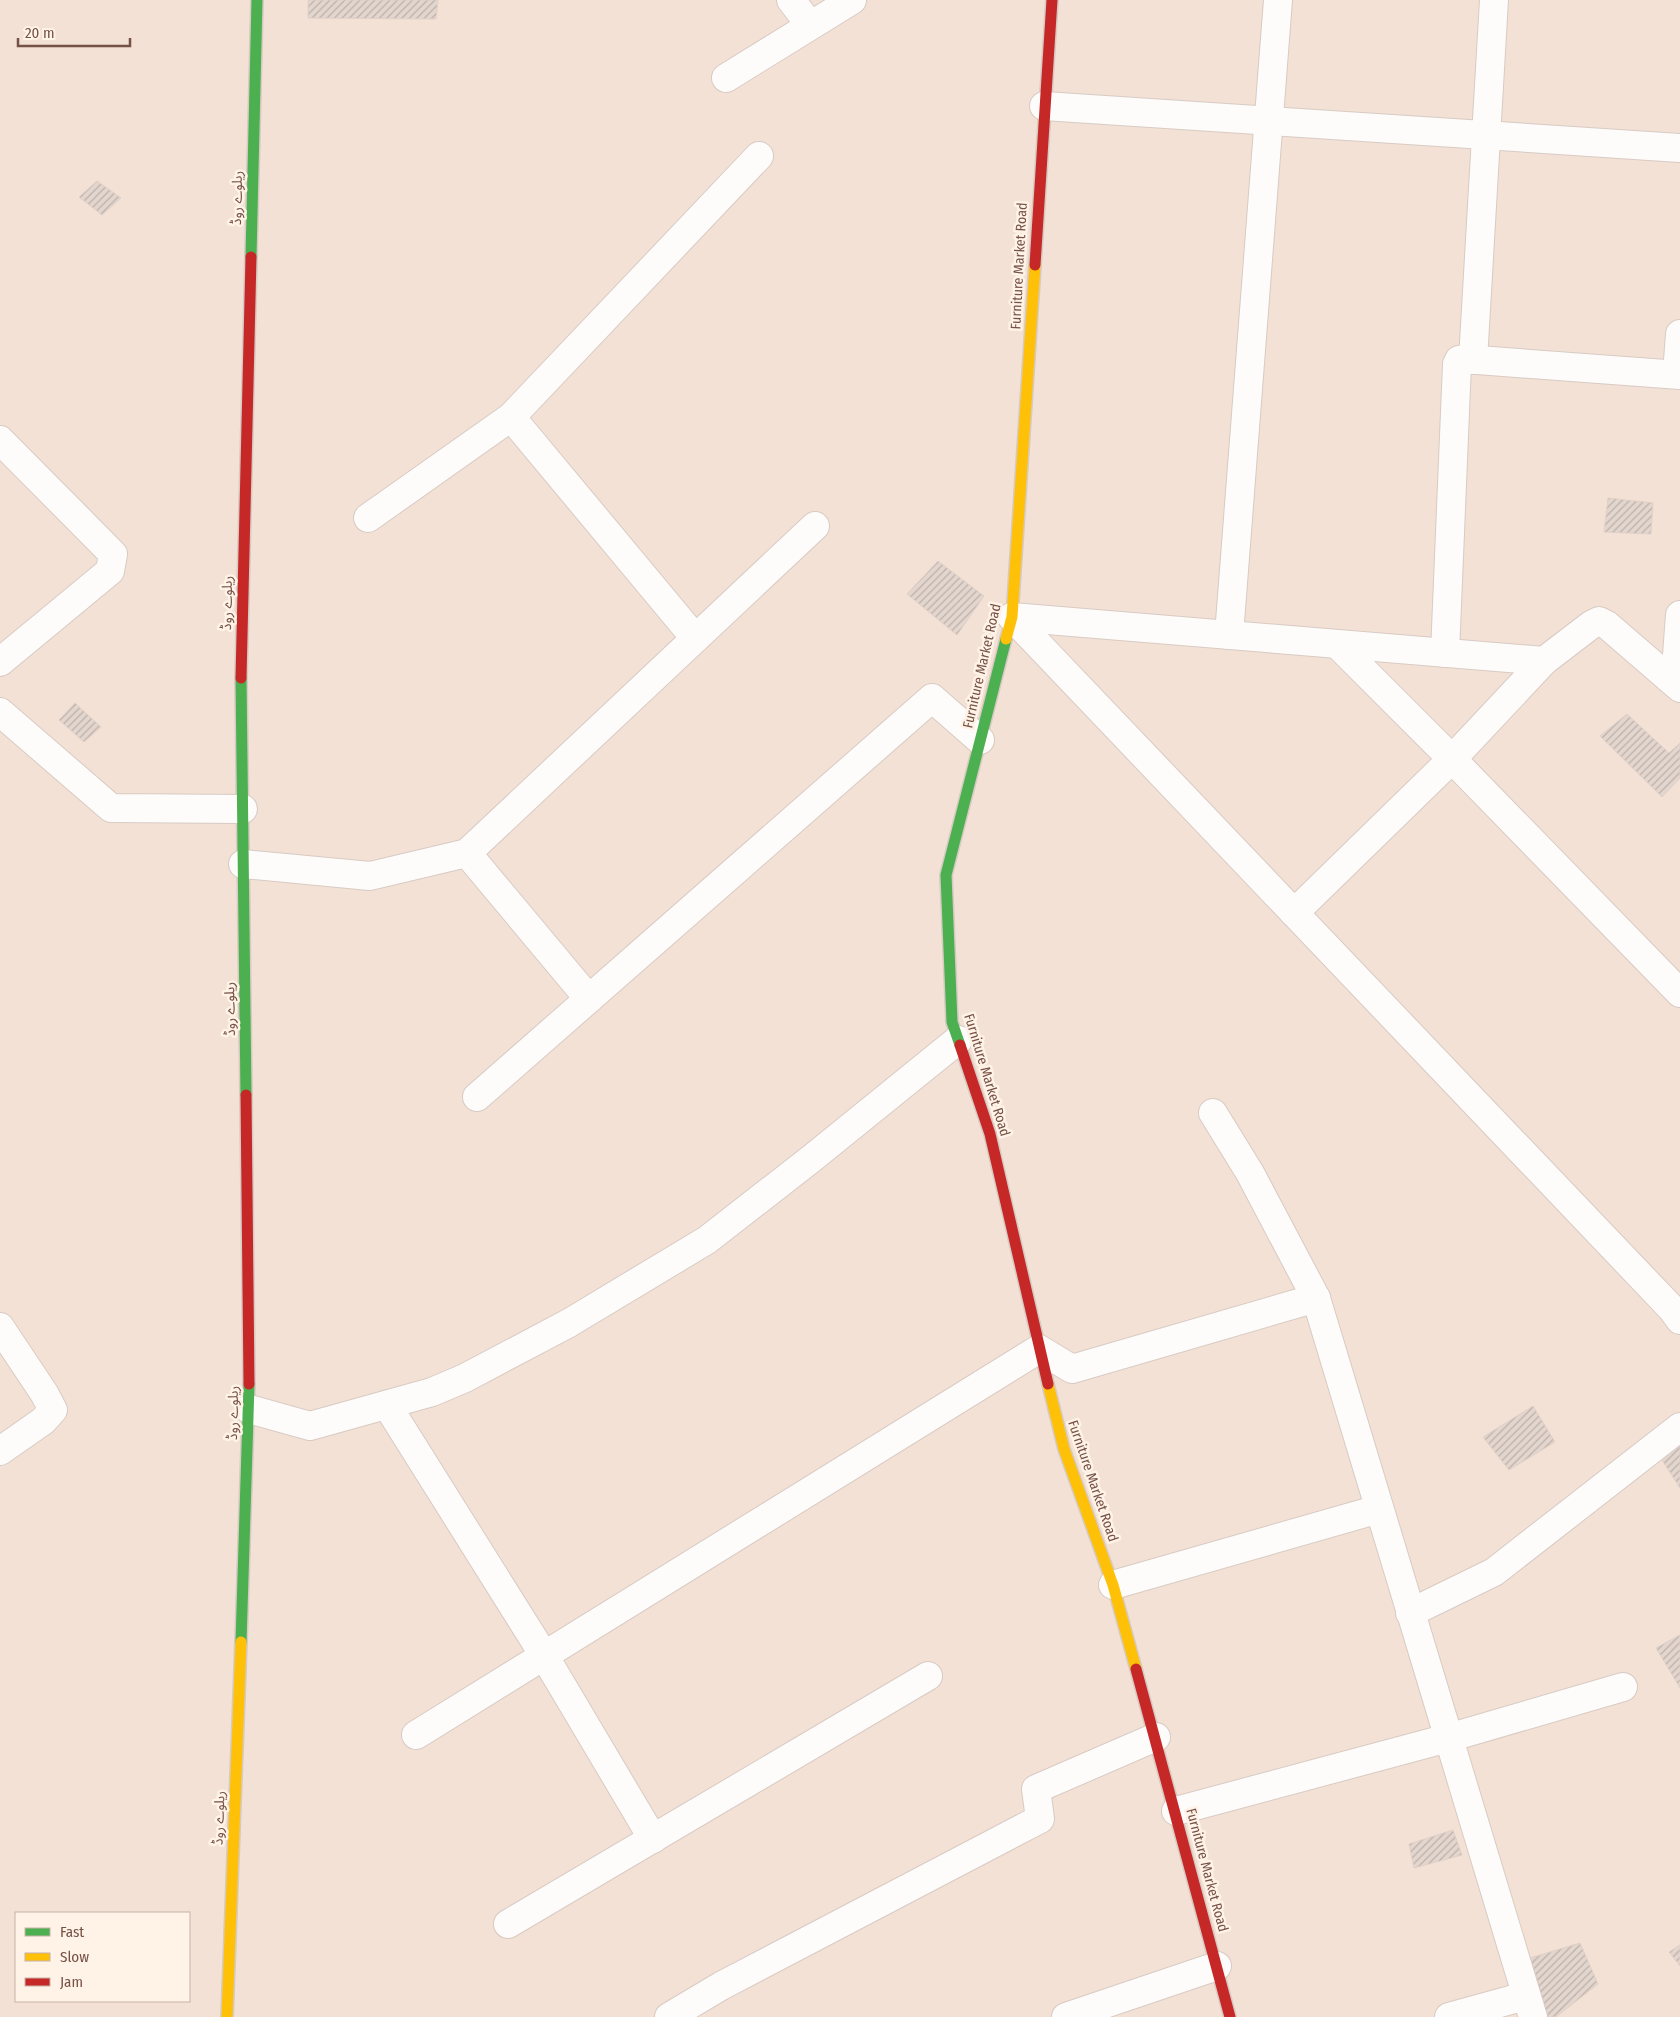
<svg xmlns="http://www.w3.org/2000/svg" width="1680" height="2017" viewBox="0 0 1680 2017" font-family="'Fira Sans Condensed','Noto Sans Arabic',sans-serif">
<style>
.residential{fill:#f2e1d4;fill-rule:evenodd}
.building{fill:url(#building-hatch);stroke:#e0d0c8}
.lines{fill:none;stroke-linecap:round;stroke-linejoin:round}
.street-casing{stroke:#d8cbc4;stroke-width:30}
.fast-casing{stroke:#d7cac3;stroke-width:14}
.slow-casing{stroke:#d7cac3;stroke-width:14}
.jam-casing{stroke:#d7cac3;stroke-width:14}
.street{stroke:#fefcfb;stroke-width:28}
.fast{stroke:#4caf50;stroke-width:11}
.slow{stroke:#ffc107;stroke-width:11}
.jam{stroke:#c62828;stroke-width:11}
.labels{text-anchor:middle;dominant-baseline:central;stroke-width:5;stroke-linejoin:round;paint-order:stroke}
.street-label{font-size:14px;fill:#755146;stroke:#fff2e7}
</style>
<defs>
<pattern id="building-hatch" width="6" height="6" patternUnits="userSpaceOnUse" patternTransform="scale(1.25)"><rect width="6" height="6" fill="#e3d6ce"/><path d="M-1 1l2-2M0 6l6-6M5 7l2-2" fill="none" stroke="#bdb0a9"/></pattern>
</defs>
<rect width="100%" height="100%" fill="#f7eee6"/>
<path class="residential" d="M0 0H1680V2017H0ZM16 1913H189V2001H16Z"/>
<g class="building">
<path d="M308 0H438L436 19 308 18Z"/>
<path d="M97 181 121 198 102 215 79 197Z"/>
<path d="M1608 498 1653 503 1651 534 1604 532Z"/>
<path d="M938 561 984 596 957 635 907 594Z"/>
<path d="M75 703 101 727 84 742 59 720Z"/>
<path d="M1627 714 1669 753 1680 743V778L1662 797 1600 736Z"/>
<path d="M1533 1406 1555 1442 1509 1470 1483 1437Z"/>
<path d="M1680 1444V1488L1660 1457Z"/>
<path d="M1680 1635V1688L1656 1648Z"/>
<path d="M1453 1830 1462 1855 1414 1868 1409 1844Z"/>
<path d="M1580 1943 1598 1984 1556 2017H1547L1530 1958Z"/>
<path d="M1680 1945V1966L1669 1952Z"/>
</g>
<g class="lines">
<g class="street-casing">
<g id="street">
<path d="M791 0 810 25"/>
<path d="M726 78 852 0"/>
<path d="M1044 106 1680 148"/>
<path d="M1473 360 1494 0"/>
<path d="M1677 374 1680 334"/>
<path d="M511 417 695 638"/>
<path d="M0 440 113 554 110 571 0 662"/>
<path d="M368 518 511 417 759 156"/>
<path d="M1012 617 1672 1309 1680 1320"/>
<path d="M1012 617 1544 661"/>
<path d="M1229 635 1278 0"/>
<path d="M1337 644 1452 759 1680 993"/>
<path d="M1445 653 1457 364 1459 360 1464 359 1680 375"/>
<path d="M1675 682 1680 615"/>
<path d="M0 712 111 808 243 809"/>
<path d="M467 853 589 999"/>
<path d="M243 864 370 876 467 853 815 526"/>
<path d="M1294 913 1452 759 1544 661 1591 625 1599 621 1607 625 1680 688"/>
<path d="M477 1097 932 698 980 740"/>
<path d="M1213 1113 1250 1173 1316 1298 1533 2017"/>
<path d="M0 1327 44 1393 53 1410 43 1421 0 1451"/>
<path d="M387 1405 545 1657 653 1839"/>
<path d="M249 1409 310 1426 432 1392 465 1378 569 1323 707 1240 811 1159 958 1040"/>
<path d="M1113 1585 1379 1509"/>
<path d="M1410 1613 1494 1572 1680 1427"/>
<path d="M416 1735 1039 1349 1072 1369 1316 1298"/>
<path d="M1176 1811 1448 1738 1623 1687"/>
<path d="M508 1924 928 1676"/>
<path d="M669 2017 721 1986 1040 1819 1036 1789 1156 1737"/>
<path d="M1066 2017 1217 1966"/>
<path d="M1449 2017 1525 1996"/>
</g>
</g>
<g class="fast-casing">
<g id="fast">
<path d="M251 257 257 0"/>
<path d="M241 678 246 1095"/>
<path d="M960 1045 952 1022 946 875 1006 639"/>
<path d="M241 1642 249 1384"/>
</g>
</g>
<g class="slow-casing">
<g id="slow">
<path d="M1006 639 1012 617 1035 265"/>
<path d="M1048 1384 1064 1449 1113 1585 1136 1669"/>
<path d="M227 2017 241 1642"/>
</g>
</g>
<g class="jam-casing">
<g id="jam">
<path d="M1035 265 1052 0"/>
<path d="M241 678 251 257"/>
<path d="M960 1045 990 1134 1048 1384"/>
<path d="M246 1095 249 1384"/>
<path d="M1136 1669 1230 2017"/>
</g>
</g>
<use href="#street" class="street"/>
<use href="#fast" class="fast"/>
<use href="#slow" class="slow"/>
<use href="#jam" class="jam"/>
</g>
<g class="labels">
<g class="street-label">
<text transform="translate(237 198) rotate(-89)">ریلوے روڈ</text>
<text transform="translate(1019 266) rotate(-87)">Furniture Market Road</text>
<text transform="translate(227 603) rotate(-89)">ریلوے روڈ</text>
<text transform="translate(982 666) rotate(-77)">Furniture Market Road</text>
<text transform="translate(230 1009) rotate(-91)">ریلوے روڈ</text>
<text transform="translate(987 1075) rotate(73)">Furniture Market Road</text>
<text transform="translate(233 1413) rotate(-89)">ریلوے روڈ</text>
<text transform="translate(1093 1481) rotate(71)">Furniture Market Road</text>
<text transform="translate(219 1818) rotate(-88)">ریلوے روڈ</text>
<text transform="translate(1207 1870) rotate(75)">Furniture Market Road</text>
</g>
</g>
<rect x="15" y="1912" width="175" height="90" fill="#fff2e7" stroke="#c8b2a7"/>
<rect x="25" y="1928" width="25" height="8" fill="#4caf50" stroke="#c8b2a7"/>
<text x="60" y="1937" font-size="15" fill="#755146">Fast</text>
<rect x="25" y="1953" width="25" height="8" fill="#ffc107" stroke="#c8b2a7"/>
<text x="60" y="1962" font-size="15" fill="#755146">Slow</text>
<rect x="25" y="1978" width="25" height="8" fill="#c62828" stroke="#c8b2a7"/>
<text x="60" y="1987" font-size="15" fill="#755146">Jam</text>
<path d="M18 38v8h112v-8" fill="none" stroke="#755146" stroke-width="2.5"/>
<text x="25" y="38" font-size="15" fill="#755146" stroke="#fff2e7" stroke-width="4" paint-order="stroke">20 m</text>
</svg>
